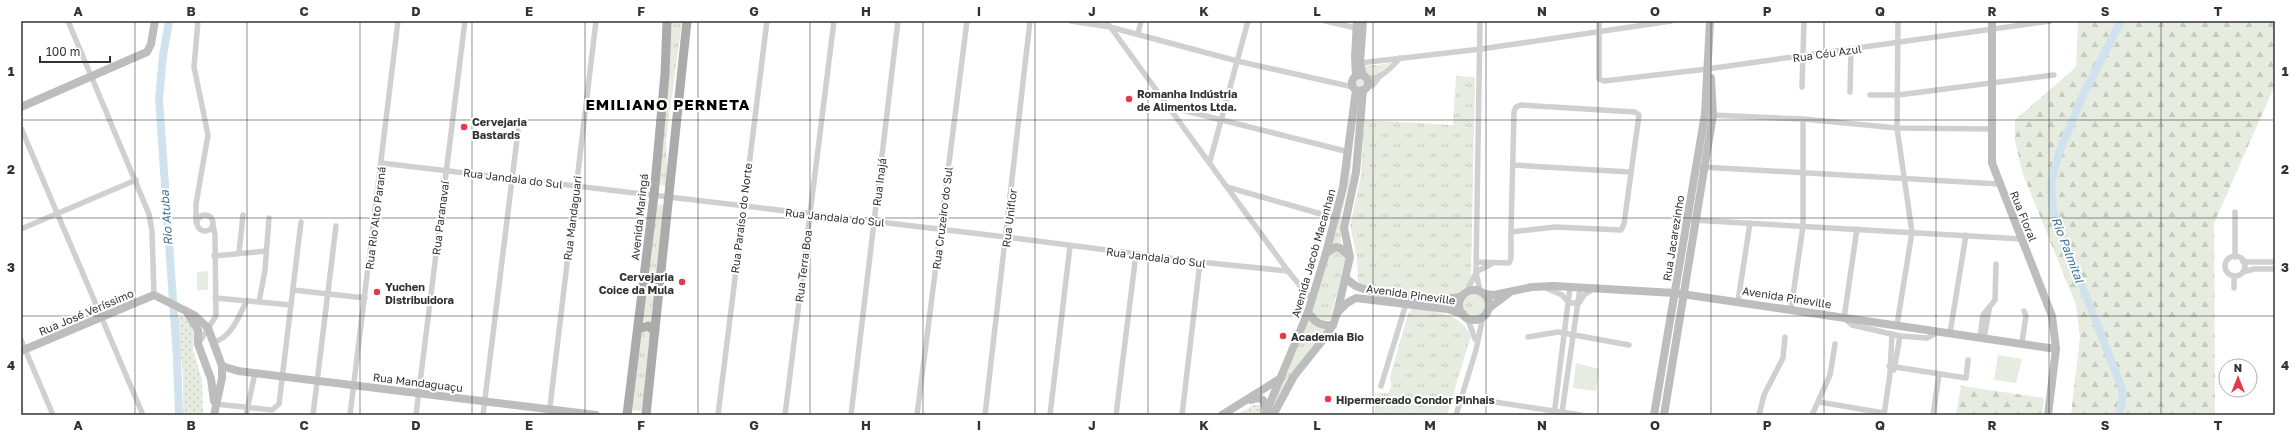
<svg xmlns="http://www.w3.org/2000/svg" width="2296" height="436" viewBox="0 0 2296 436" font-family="'Golos Text',sans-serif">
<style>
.grass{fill:url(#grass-tufts)}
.forest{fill:url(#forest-firs)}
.park{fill:url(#park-dots)}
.pitch{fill:#e6ecdf}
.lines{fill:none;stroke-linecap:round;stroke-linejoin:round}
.river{stroke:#cfe2ee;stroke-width:8}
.street{stroke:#d0d0d0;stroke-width:5.5}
.secondary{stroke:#bdbdbd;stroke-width:8}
.primary{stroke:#ababab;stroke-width:9}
.grid{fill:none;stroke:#333;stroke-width:1;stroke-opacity:0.55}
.poi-dot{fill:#e63946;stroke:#fff;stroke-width:1.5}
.labels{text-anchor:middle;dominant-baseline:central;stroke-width:4;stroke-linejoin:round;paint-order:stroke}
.street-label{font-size:11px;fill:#333;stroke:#fff}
.poi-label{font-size:11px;font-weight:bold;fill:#333;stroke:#fff;text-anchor:start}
.water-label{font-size:12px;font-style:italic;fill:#3f7597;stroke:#fff}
.district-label{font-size:15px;font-weight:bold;letter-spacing:1px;fill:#000;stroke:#fff}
.neatline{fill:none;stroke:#333;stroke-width:1.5}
.grid-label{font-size:13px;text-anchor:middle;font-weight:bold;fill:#333}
</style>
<defs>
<pattern id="grass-tufts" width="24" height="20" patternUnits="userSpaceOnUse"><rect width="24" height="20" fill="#e6ecdf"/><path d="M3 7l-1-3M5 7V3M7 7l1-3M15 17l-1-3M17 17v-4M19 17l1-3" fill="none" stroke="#c6cbc0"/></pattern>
<pattern id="forest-firs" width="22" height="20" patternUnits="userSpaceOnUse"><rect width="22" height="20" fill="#e6ecdf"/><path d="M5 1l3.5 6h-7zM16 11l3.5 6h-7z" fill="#c6cbc0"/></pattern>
<pattern id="park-dots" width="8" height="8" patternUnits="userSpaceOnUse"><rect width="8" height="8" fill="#e6ecdf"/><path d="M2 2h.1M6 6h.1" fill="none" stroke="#c6cbc0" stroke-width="1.8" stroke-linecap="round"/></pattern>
</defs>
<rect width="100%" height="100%" fill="#fff"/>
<g class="grass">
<path d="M669 21 682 22 666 139 668 186 658 185Z"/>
<path d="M1389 60 1390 63 1377 76H1370L1366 73 1364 64 1367 66 1386 64Z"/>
<path d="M1456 76 1475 77 1471 278C1468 283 1465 289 1459 292 1442 301 1381 289 1360 284L1358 281 1357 258 1350 225 1361 176 1364 120 1453 125Z"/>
<circle cx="1360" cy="83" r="5"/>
<path d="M1355 120 1350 178 1341 217V243L1332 245Z"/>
<path d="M656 204 665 205 653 323 647 321 642 322Z"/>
<path d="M1339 250 1346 257 1330 320 1319 321 1312 312 1330 253Z"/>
<circle cx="1474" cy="304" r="12"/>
<path d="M1456 301 1457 308 1434 305 1435 302Z"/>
<path d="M1413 308C1437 312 1459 312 1471 336L1447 415H1374L1377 393H1388L1391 387 1390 377 1408 314Z"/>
<path d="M1308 320 1317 327H1327L1293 372 1267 415 1295 354Z"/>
<path d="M651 330 642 411 630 410 642 331Z"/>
</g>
<g class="forest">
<path d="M2078 21H2275V85L2214 223 2215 415H2071L2080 337 2076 305 2023 174 2015 141V120L2076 67Z"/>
<path d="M1961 386 2044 398 2042 415H1956Z"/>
</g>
<g class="park">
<path d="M177 317 189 318 194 327 193 350 202 380 203 415H183V376Z"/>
<path d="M1254 405H1260L1262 409 1259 415H1236Z"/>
</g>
<g class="pitch">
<path d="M208 271V290H197V272Z"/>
<path d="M1998 355 2022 359 2016 383 1994 380Z"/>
<path d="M1576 363 1599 369 1596 391 1573 388Z"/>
</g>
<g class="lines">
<g class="river">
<path d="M169 21 163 56 159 99 177 358 179 415"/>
<path d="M2119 415 2123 397 2121 386 2053 211 2051 183 2059 153 2082 97 2121 21"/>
</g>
<g class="street">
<path d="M68 21 149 214 152 231 154 295"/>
<path d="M1071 21 1110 27 1237 61 1353 87"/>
<path d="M1106 21 1288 271 1312 300"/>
<path d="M1326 21 1356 28"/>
<path d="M1599 21V79L1604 81 1707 69 2050 21"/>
<path d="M1138 34 1141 21"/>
<path d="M1360 63 1481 49 1671 21"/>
<path d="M1366 77C1380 82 1391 67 1400 58"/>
<path d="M1367 86H1372L1380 76"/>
<path d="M1802 87 1804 21"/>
<path d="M1850 92 1851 50"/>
<path d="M1870 95H1898L2054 75"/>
<path d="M1521 105 1635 112 1639 115 1624 224 1621 230 1555 227 1511 232 1514 112 1516 107Z"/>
<path d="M1170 107 1349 152"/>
<path d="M1711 115 1803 119 1897 128 1992 129"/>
<path d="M21 128 143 415"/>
<path d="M1210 161 1248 21"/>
<path d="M381 163 1006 237 1200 262 1288 271"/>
<path d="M1513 165 1630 172"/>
<path d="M1702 167 1999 184"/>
<path d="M1227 187 1335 218"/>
<path d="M2235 212V257"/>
<circle cx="205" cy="223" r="8"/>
<path d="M1692 220 2022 239"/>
<path d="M196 222V204L208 135 194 67 198 21"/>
<path d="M21 229 136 180"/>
<path d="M1857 229 1844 318 1852 325 1900 336 1927 338 1938 332"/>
<path d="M239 253 243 215"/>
<path d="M214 256 266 251"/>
<circle cx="2235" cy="266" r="10"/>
<path d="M1477 262 1509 263 1511 258V232"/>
<path d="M2243 262H2275"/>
<path d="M1476 272 1491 264"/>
<path d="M2243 272 2254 269H2275"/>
<path d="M2234 276V288"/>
<path d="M1544 287 1562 295 1569 303H1579L1584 295 1593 289"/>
<path d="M293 290 365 298"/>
<path d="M1480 291 1476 272 1480 21"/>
<path d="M1466 292 1476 273"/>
<path d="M215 298 291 305"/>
<path d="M1738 301 1750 223"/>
<path d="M259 302 265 270 269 218"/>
<path d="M1791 309 1803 226V119"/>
<path d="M1467 317 1475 339"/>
<path d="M1897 325 1912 232 1897 128 1898 21"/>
<path d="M1950 333 1966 235"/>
<path d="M1528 337 1558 332 1629 345"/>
<path d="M1980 337 1983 315 1995 300 1996 264"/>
<path d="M1984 338 1989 310"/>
<path d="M21 340 53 415"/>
<path d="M213 342C231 339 240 314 247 300"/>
<path d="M2022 342 2026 316 2024 311"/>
<path d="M198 344 216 316 215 235 213 225"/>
<path d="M1889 366 1966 378 1968 360"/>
<path d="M1894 370 1900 336"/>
<path d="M1381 386 1406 304"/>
<path d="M1481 400 1581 415"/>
<path d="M1819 402 1884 413"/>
<path d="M215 404 272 410 279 404 301 222"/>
<path d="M246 415 255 373"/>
<path d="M313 415 336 226"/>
<path d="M350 415 398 21"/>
<path d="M416 415 465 21"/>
<path d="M483 415 518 131"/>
<path d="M549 415 596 21"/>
<path d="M718 415 767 21"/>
<path d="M785 415 834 21"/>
<path d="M851 415 898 21"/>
<path d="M917 415 967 21"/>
<path d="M985 415 1030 21"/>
<path d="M1050 415 1070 246"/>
<path d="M1116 415 1136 254"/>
<path d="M1182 415 1200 262"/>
<path d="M1456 415 1476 350 1483 316"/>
<path d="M1554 415 1570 287"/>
<path d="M1559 415 1562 412 1580 288"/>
<path d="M1759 415 1764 395 1783 358 1785 337"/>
<path d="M1812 415 1830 375 1835 344"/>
<path d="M1884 415 1890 374 1892 334"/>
<path d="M1933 415 1939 375"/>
</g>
<g class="secondary">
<path d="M1992 21V163L2052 316 2056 349 2048 415"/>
<circle cx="1360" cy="83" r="8"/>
<path d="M1363 75 1360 63 1363 21"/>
<path d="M1356 76 1355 58 1357 21"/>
<path d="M21 107 147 52 151 44 155 21"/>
<path d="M1326 253 1336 247 1340 248 1349 256"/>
<path d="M1345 278C1350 281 1353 285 1358 287 1378 295 1443 302 1462 296"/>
<circle cx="1474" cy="305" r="15"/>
<path d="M1485 294 1494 295 1532 287 1554 286 1675 293 2056 349"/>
<path d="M1489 308 1509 293"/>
<path d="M1308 312C1315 323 1320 326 1333 325"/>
<path d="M1337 313 1347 303 1356 298 1447 309 1463 314"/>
<path d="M188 314 198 330V344L211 379 214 401"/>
<path d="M21 351 154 295 194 315 208 328 222 366V378L214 415"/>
<path d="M222 366 238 371 596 415"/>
<path d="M1251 400 1258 398 1263 400 1267 411"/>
<path d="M1222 415 1281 378"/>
<path d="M1265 415 1308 312 1326 253 1343 187 1356 90"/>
<path d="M1273 415 1294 376 1322 341 1333 325 1337 313 1350 257 1344 228 1356 172 1363 90"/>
<path d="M1654 415 1705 114 1710 21"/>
<path d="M1664 415 1713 115 1711 78"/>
</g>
<g class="primary">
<path d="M638 329 648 326 655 331"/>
<path d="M627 415 654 195 665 74 667 21"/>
<path d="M646 415 687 21"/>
</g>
</g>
<path class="grid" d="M135 21V415M247 21V415M360 21V415M472 21V415M585 21V415M698 21V415M810 21V415M923 21V415M1035 21V415M1148 21V415M1261 21V415M1373 21V415M1486 21V415M1598 21V415M1711 21V415M1824 21V415M1936 21V415M2049 21V415M2161 21V415M21 120H2275M21 218H2275M21 316H2275"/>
<g class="poi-dot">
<circle cx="1129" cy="99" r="4"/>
<circle cx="464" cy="127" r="4"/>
<circle cx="682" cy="282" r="4"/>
<circle cx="377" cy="292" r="4"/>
<circle cx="1283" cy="336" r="4"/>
<circle cx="1328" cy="399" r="4"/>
</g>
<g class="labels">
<g class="street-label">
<text transform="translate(1827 53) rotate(-8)">Rua Céu Azul</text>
<text transform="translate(513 178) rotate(7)">Rua Jandaia do Sul</text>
<text transform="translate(879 182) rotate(-83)">Rua Inajá</text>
<text transform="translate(2024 216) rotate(68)">Rua Floral</text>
<text transform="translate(639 217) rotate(-84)">Avenida Maringá</text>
<text transform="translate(835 217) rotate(6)">Rua Jandaia do Sul</text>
<text transform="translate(375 218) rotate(-83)">Rua Rio Alto Paraná</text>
<text transform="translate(440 218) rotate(-83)">Rua Paranavaí</text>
<text transform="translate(572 218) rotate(-83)">Rua Mandaguari</text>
<text transform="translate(741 218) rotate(-83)">Rua Paraíso do Norte</text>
<text transform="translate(942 218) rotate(-83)">Rua Cruzeiro do Sul</text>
<text transform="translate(1009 218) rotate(-83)">Rua Uniflor</text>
<text transform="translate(1673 238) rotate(-81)">Rua Jacarezinho</text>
<text transform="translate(1313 253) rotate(-74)">Avenida Jacob Macanhan</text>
<text transform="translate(1156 257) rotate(7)">Rua Jandaia do Sul</text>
<text transform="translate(803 266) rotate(-83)">Rua Terra Boa</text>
<text transform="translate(1411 294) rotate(8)">Avenida Pineville</text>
<text transform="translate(1787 297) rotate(9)">Avenida Pineville</text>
<text transform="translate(86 312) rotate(-23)">Rua José Veríssimo</text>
<text transform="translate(418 382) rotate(7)">Rua Mandaguaçu</text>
</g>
<g class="poi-label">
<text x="1137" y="93">Romanha Indústria<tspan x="1137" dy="13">de Alimentos Ltda.</tspan></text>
<text x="472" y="121">Cervejaria<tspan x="472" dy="13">Bastards</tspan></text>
<text x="674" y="276" text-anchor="end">Cervejaria<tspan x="674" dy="13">Coice da Mula</tspan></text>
<text x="385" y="286">Yuchen<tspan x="385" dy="13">Distribuidora</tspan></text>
<text x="1291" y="336">Academia Bio</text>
<text x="1336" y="399">Hipermercado Condor Pinhais</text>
</g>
<g class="water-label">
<text transform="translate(166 218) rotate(-94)">Rio Atuba</text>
<text transform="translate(2068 250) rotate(69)">Rio Palmital</text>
</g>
<g class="district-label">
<text x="668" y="104">EMILIANO PERNETA</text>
</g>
</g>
<rect width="2296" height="436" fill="none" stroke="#ffffff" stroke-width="44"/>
<g transform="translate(2238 378)"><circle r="19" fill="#ffffff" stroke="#adadad"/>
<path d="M0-3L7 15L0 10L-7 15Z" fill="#e63946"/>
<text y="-6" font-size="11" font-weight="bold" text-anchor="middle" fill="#333333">N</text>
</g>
<path d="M40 56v6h70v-6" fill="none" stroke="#333333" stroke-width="2"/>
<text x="46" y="56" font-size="12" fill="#333333" stroke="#ffffff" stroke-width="3" paint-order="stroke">100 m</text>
<rect x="22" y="22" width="2252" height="392" class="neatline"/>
<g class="grid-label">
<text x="78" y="16">A</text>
<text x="191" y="16">B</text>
<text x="304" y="16">C</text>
<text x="416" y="16">D</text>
<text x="529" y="16">E</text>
<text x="641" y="16">F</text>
<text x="754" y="16">G</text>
<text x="866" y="16">H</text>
<text x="979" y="16">I</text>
<text x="1092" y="16">J</text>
<text x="1204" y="16">K</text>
<text x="1317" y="16">L</text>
<text x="1430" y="16">M</text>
<text x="1542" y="16">N</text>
<text x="1655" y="16">O</text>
<text x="1767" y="16">P</text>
<text x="1880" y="16">Q</text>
<text x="1992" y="16">R</text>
<text x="2105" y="16">S</text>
<text x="2218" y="16">T</text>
<text x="11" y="76">1</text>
<text x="2285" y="76">1</text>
<text x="11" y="174">2</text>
<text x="2285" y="174">2</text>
<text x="11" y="272">3</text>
<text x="2285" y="272">3</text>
<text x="11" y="370">4</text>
<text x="2285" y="370">4</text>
<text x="78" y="430">A</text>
<text x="191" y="430">B</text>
<text x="304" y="430">C</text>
<text x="416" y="430">D</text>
<text x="529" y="430">E</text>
<text x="641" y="430">F</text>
<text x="754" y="430">G</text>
<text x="866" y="430">H</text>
<text x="979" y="430">I</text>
<text x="1092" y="430">J</text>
<text x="1204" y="430">K</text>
<text x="1317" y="430">L</text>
<text x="1430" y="430">M</text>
<text x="1542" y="430">N</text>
<text x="1655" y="430">O</text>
<text x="1767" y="430">P</text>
<text x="1880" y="430">Q</text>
<text x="1992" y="430">R</text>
<text x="2105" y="430">S</text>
<text x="2218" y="430">T</text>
</g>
</svg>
